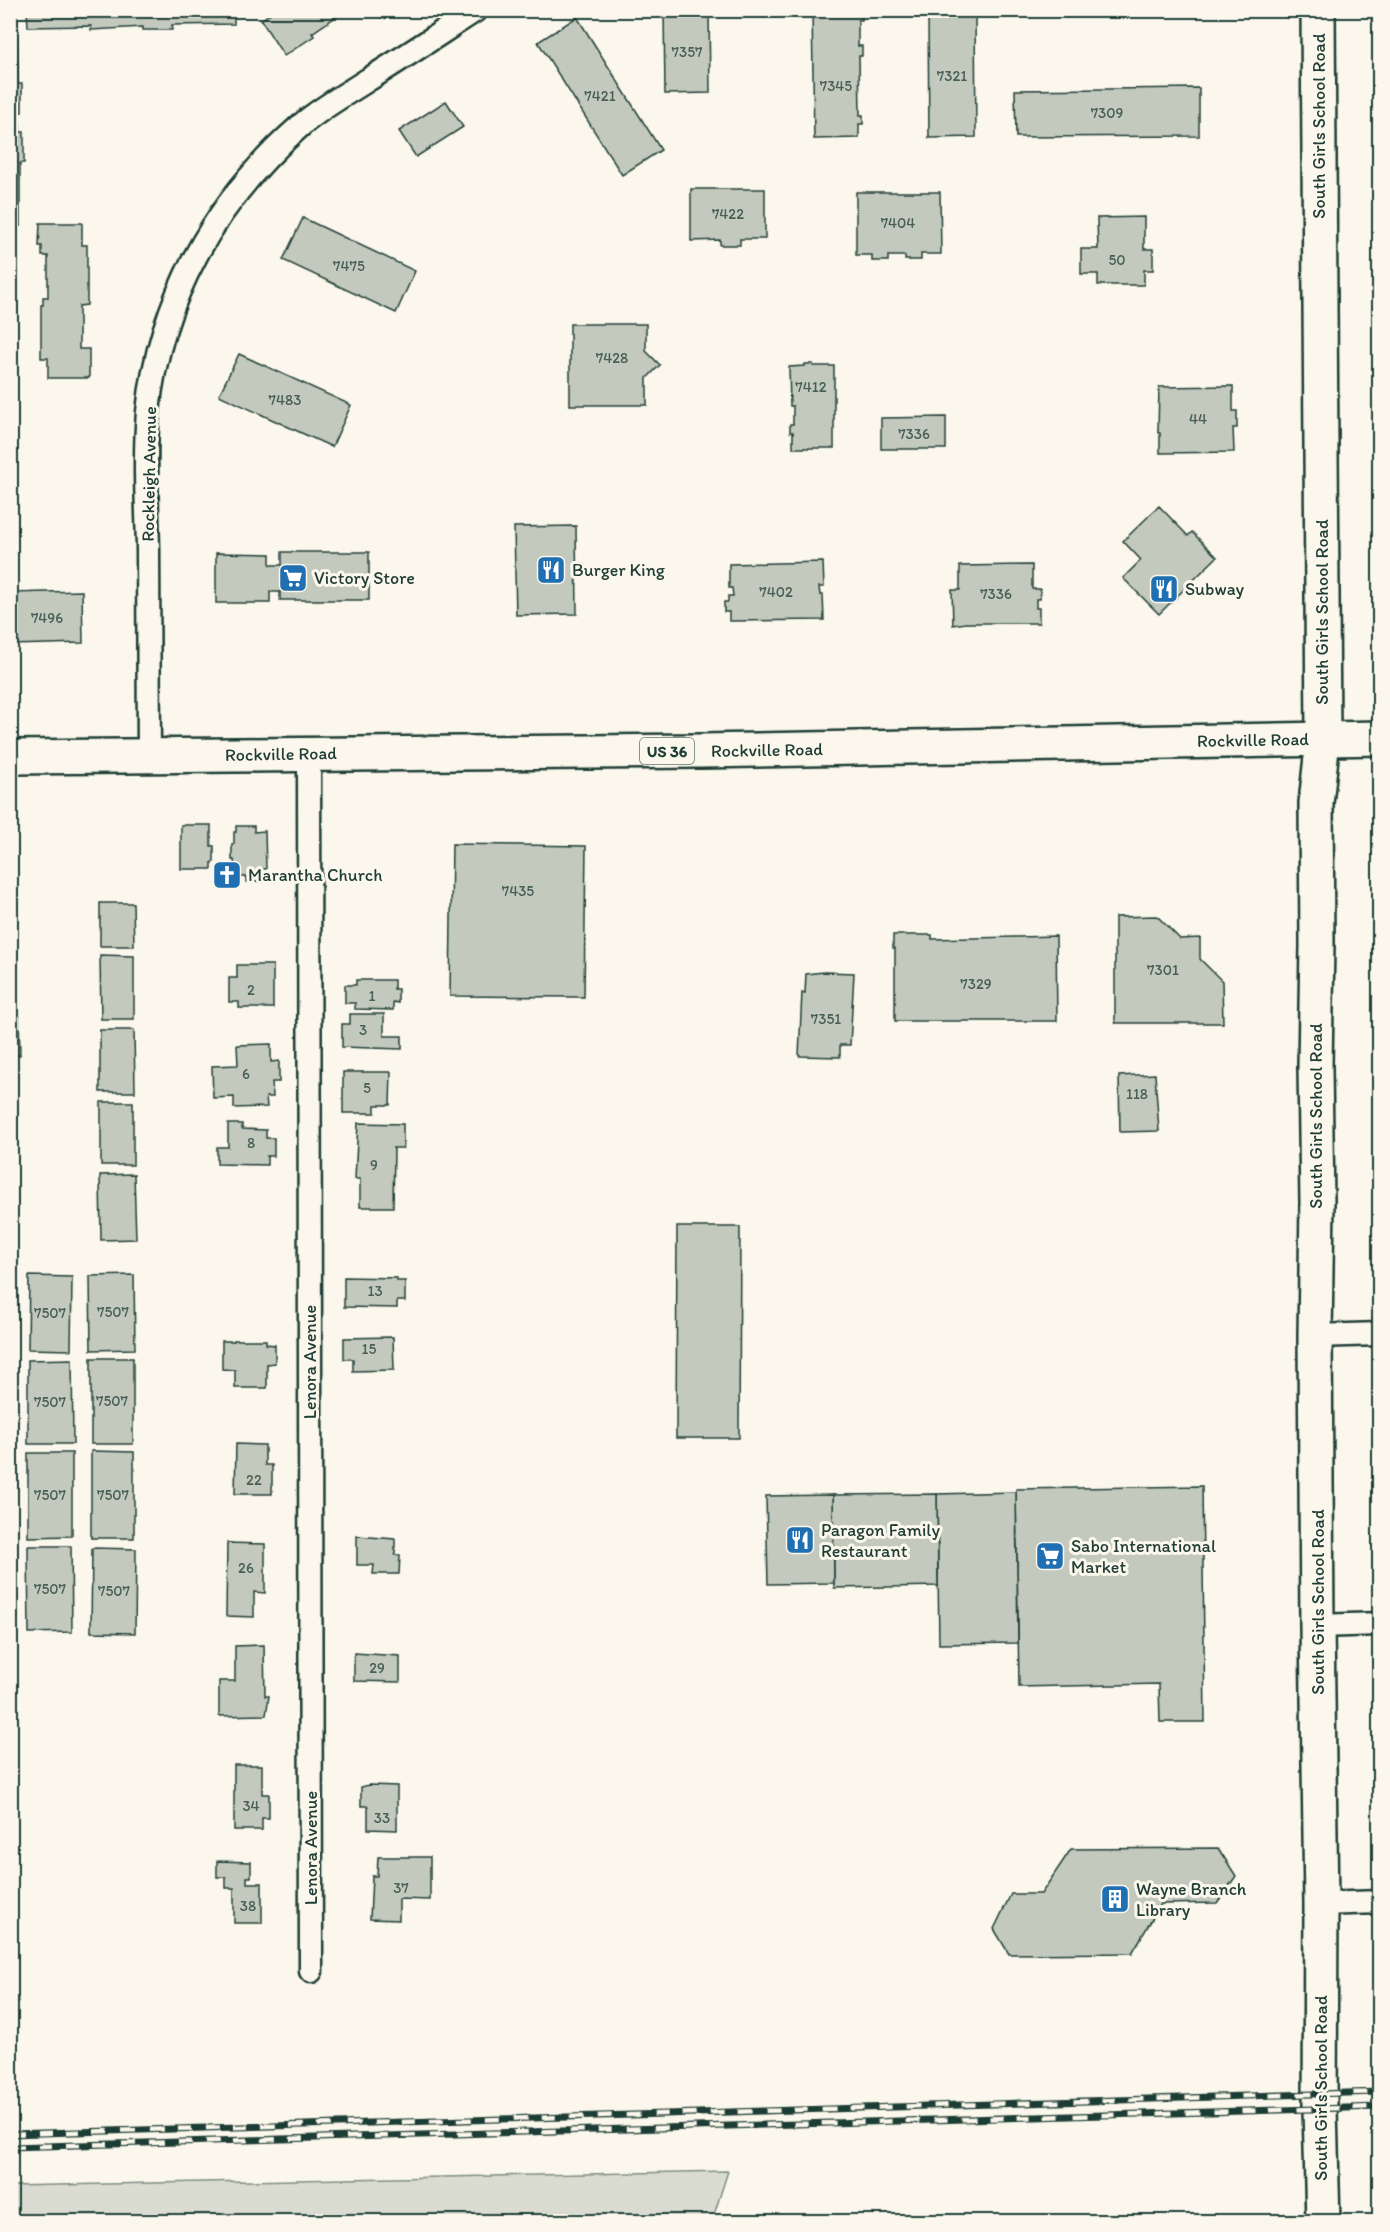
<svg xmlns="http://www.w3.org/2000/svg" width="1390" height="2232" viewBox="0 0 1390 2232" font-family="Itim,sans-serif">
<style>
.green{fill:#dbdcd1;stroke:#7d8c82;stroke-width:1.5}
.building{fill:#c4c9be;stroke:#1f3d34;stroke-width:1.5}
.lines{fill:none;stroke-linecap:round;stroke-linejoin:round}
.minor-casing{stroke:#1f3d34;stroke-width:27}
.secondary-casing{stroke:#1f3d34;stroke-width:38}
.primary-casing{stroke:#1f3d34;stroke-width:38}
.minor{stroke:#fbf7ec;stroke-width:22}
.secondary{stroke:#fbf7ec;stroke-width:33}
.primary{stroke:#fbf7ec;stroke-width:33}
.rail-casing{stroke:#1f3d34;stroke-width:7}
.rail{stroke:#fbf7ec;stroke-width:4.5;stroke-dasharray:14;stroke-linecap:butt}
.labels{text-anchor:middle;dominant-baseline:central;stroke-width:6;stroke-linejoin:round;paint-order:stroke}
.number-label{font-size:15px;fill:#486056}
.shield{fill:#fbf7ec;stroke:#61756b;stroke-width:1.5}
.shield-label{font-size:16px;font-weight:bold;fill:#1f3d34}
.street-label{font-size:18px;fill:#1f3d34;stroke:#fbf7ec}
.poi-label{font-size:18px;fill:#1f3d34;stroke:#fbf7ec;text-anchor:start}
</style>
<rect width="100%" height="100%" fill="#fbf7ec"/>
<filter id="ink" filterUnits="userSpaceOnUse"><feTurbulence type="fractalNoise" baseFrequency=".0167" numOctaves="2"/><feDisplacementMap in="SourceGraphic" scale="12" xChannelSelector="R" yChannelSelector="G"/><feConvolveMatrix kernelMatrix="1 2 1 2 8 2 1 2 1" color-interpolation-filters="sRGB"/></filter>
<g filter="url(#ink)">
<path class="green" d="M728 2171 712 2221H11V2186Z"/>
<g class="building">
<path d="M27 10H234V24L172 25V30H143V27L91 30V26L28 27Z"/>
<path d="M275 10H346L312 33 314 36 284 56 261 20Z"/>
<path d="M664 10H709L710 93 665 94Z"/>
<path d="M812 10 862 12V20H858V46H862V56H859L860 115H863V124H859V138L814 139Z"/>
<path d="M928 15H975L976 137 929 138Z"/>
<path d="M577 17 661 150 622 175 538 42Z"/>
<path d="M10 20H17L18 84H22V112H19L20 132H24V163H20V226H10Z"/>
<path d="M1199 88V136L1016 137 1015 90Z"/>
<path d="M446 101 463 127 416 157 399 131Z"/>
<path d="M691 189H765V239H740V245H720V240L691 241Z"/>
<path d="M856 192H940L941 254H921V260H905V256H888V261H872V255H856Z"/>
<path d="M1144 217V249H1153V270H1144V285H1098V274H1081V249H1098L1097 218Z"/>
<path d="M303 218 415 271 396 313 283 260Z"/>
<path d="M40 223H82V245H87V305L79 306V349H89V378H48V358H41V305H43V297H48V256H42V246H39Z"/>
<path d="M570 324H646V351L660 365 647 378V405H570Z"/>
<path d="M239 354 351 405 332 447 219 395Z"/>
<path d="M805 364H813V366H834V448H793V432H790V424H793V406H790L789 367 805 366Z"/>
<path d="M10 380 14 539H10Z"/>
<path d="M1233 386V411H1237V428H1233L1234 452 1160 453V433H1158L1159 387Z"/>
<path d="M946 417V449H881V418Z"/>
<path d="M1159 506 1188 536 1192 532 1217 557 1159 614 1123 578 1141 560 1123 541Z"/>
<path d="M576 526 577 614 516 615 514 527Z"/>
<path d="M282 552H369V600H280V592H270V603H216V553L270 554V565H282Z"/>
<path d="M823 562 824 587H819L820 595H823L824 620 729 621V612H724V602H728V596H733L732 588H729V564Z"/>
<path d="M1032 565V589H1040V599H1036V608H1039V623H966L953 625 952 590H960V566Z"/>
<path d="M82 591 83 643 10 645V593Z"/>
<path d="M181 825H211V846H214V862H212V869H181Z"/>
<path d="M236 826H254V832L265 831 266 869H261V881L246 882V877H236L234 860H232V844H234V832H236Z"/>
<path d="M452 844 586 846 584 997 450 996Z"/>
<path d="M100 903H133L134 946H100Z"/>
<path d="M1157 916 1180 939 1200 938V959L1222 981 1223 1023H1115V917Z"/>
<path d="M893 935H932V939L1056 936 1057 1021H895V948H893Z"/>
<path d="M100 955 134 956V1019H101Z"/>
<path d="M237 965H273V1008H239V1002H229V978H237Z"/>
<path d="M824 972 854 973 850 1045H840V1057L799 1056 802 992 805 993 806 974Z"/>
<path d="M356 980H394V989H398V1003L393 1002V1010L355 1009V1003H345V985H356Z"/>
<path d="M350 1014H384V1036H402V1049L342 1047V1024H350Z"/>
<path d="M10 1017H19L20 1055 10 1056Z"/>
<path d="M100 1030H134L135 1092H100Z"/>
<path d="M271 1044V1062L279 1061V1082H272L273 1097H266L267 1107 234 1108V1097L213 1098 212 1066 238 1065 237 1045Z"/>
<path d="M343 1072H391L390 1105H375V1113H343Z"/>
<path d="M1155 1074 1159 1131 1120 1132 1119 1076Z"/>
<rect x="101" y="1102" width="32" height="63"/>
<path d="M358 1123 403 1124V1148H393L394 1150 393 1207H360V1179H355Z"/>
<path d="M228 1124H242V1129L266 1130V1138H274V1156H267V1165L217 1164V1147H228Z"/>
<path d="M134 1174 136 1239 101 1240 100 1175Z"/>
<path d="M677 1227H740L739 1438H676Z"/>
<path d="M134 1275 135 1349 91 1350 90 1276Z"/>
<path d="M29 1276 72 1277 71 1350 28 1349Z"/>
<path d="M344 1277 397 1278V1281H405V1301H397V1308L344 1307Z"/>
<path d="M393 1337 394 1370 353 1371V1359H344V1338Z"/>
<path d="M234 1340H266V1344L275 1345V1363L267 1364V1388H235V1370L222 1369V1341H234Z"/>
<rect x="91" y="1358" width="42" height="86"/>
<path d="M72 1359 73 1444H28V1360Z"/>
<path d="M236 1444 265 1445V1465H272V1494H235Z"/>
<path d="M91 1451 134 1452V1538H91Z"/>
<path d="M28 1453H72V1536L28 1537Z"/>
<path d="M1202 1486 1205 1722H1160L1159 1684 1019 1687 1016 1489Z"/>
<path d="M1016 1492 1018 1643 939 1644 937 1494Z"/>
<path d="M937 1494 938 1586 834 1588 833 1495Z"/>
<path d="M833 1495 834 1583 768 1584 766 1496Z"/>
<path d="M357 1536 395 1539V1555H400L399 1574H373L374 1565H357Z"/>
<path d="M227 1543 265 1544V1593L254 1592V1617L226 1616Z"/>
<path d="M28 1546H71L72 1632 29 1633Z"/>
<path d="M92 1548 136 1549 135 1633 91 1632Z"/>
<path d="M10 1549H12L10 1632Z"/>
<path d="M264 1645 265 1696H269L266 1715 219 1716V1681H235V1646Z"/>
<path d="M354 1653 400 1656V1682L354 1681Z"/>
<path d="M234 1765H262V1794H269V1818H262V1830H234Z"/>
<path d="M369 1785 397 1786V1830L368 1829V1806H361V1787Z"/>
<path d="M1218 1848 1236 1876 1217 1903 1161 1904 1132 1953 1009 1954 994 1929 1011 1894H1041L1071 1849Z"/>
<path d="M378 1857H430V1900L399 1899V1920L370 1919 372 1876H377Z"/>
<path d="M217 1861 251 1862V1877H247V1883H262V1923H234V1888H226V1877H217Z"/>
</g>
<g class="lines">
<g class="minor-casing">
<g id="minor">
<path d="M309 753 311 1971"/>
<path d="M149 756C149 686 148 617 148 548 147 503 144 457 148 412 159 300 215 201 299 127 319 109 343 96 366 81 403 58 439 34 476 10"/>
<path d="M1315 1336 1380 1334"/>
<path d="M1317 1626 1380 1624"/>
<path d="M1321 1904 1380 1902"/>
</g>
</g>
<g class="secondary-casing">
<path id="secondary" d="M1318 10 1323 739 1316 803 1317 944 1315 1067 1317 1203 1315 1336 1317 1626 1321 1904 1320 2109 1323 2222"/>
</g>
<g class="primary-casing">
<path id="primary" d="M10 757 701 751 1380 738"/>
</g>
<use href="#minor" class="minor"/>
<use href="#secondary" class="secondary"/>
<use href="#primary" class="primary"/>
<g class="rail-casing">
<g id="rail">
<path d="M10 2134 1380 2092"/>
<path d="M10 2147 1380 2107"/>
</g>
</g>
<use href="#rail" class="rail"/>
</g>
</g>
<defs>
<g id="restaurant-square" transform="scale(1.5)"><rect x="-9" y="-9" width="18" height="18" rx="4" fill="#1f6fb2" stroke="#fbf7ec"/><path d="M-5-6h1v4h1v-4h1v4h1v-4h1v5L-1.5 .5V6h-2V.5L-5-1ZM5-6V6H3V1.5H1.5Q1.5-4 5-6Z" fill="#fff"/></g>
<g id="supermarket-square" transform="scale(1.5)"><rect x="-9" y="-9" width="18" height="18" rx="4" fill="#1f6fb2" stroke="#fbf7ec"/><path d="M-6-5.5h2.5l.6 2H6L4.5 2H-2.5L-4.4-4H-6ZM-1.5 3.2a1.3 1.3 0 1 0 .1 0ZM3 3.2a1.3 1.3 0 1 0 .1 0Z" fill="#fff"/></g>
<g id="church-square" transform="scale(1.5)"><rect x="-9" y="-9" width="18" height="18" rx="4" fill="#1f6fb2" stroke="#fbf7ec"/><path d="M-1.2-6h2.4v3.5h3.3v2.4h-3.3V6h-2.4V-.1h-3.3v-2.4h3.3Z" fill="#fff"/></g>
<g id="building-square" transform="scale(1.5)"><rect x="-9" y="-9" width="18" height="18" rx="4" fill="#1f6fb2" stroke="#fbf7ec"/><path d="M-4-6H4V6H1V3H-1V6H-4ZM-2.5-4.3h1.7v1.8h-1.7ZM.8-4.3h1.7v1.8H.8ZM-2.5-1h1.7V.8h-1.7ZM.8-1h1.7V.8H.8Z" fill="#fff"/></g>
</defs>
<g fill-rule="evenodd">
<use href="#restaurant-square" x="551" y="570"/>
<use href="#supermarket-square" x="293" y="578"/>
<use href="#restaurant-square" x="1164" y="589"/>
<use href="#church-square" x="227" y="875"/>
<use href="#restaurant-square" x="800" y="1540"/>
<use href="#supermarket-square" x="1050" y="1556"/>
<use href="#building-square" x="1115" y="1899"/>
</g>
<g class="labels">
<g class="number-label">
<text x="687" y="52">7357</text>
<text x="952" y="76">7321</text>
<text x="836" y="86">7345</text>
<text x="600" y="96">7421</text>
<text x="1107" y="113">7309</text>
<text x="728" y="214">7422</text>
<text x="898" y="223">7404</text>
<text x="1117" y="260">50</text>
<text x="349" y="266">7475</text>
<text x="612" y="358">7428</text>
<text x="811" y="387">7412</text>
<text x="285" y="400">7483</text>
<text x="1198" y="419">44</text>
<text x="914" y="434">7336</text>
<text x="776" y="592">7402</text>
<text x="996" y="594">7336</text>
<text x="47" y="618">7496</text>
<text x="518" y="891">7435</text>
<text x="1163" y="970">7301</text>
<text x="976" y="984">7329</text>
<text x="251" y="990">2</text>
<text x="372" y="996">1</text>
<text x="826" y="1019">7351</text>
<text x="363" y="1030">3</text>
<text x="246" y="1074">6</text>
<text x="367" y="1088">5</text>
<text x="1137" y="1094">118</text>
<text x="251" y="1143">8</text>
<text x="374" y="1165">9</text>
<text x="375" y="1291">13</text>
<text x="113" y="1312">7507</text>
<text x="50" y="1313">7507</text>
<text x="369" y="1349">15</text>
<text x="112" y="1401">7507</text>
<text x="50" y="1402">7507</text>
<text x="254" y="1480">22</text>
<text x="50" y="1495">7507</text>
<text x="113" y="1495">7507</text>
<text x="246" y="1568">26</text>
<text x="50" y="1589">7507</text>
<text x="114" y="1591">7507</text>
<text x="377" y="1668">29</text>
<text x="251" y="1806">34</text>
<text x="382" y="1818">33</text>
<text x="401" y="1888">37</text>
<text x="248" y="1906">38</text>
</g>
<rect class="shield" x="640" y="738" width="54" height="26" rx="4.5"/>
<g class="shield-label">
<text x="667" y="751">US 36</text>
</g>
<g class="street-label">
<text transform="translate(1319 126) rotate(-90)">South Girls School Road</text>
<text transform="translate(149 474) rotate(-89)">Rockleigh Avenue</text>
<text transform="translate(1322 612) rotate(-90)">South Girls School Road</text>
<text transform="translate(1253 740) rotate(-1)">Rockville Road</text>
<text transform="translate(767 750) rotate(-1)">Rockville Road</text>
<text transform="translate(281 754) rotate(-1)">Rockville Road</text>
<text transform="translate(1316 1116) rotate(-90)">South Girls School Road</text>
<text transform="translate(310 1362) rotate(-90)">Lenora Avenue</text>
<text transform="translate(1318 1602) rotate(-90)">South Girls School Road</text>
<text transform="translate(311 1848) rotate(-90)">Lenora Avenue</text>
<text transform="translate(1321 2088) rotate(-90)">South Girls School Road</text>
</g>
<g class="poi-label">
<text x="572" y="570">Burger King</text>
<text x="314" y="578">Victory Store</text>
<text x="1185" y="589">Subway</text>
<text x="248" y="875">Marantha Church</text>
<text x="821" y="1530">Paragon Family<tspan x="821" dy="21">Restaurant</tspan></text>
<text x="1071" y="1546">Sabo International<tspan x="1071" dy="21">Market</tspan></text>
<text x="1136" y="1889">Wayne Branch<tspan x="1136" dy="21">Library</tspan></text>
</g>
</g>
<rect width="1390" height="2232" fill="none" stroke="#fbf7ec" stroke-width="36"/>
<rect x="18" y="18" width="1354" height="2196" fill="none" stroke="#1f3d34" stroke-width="2" filter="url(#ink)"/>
</svg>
